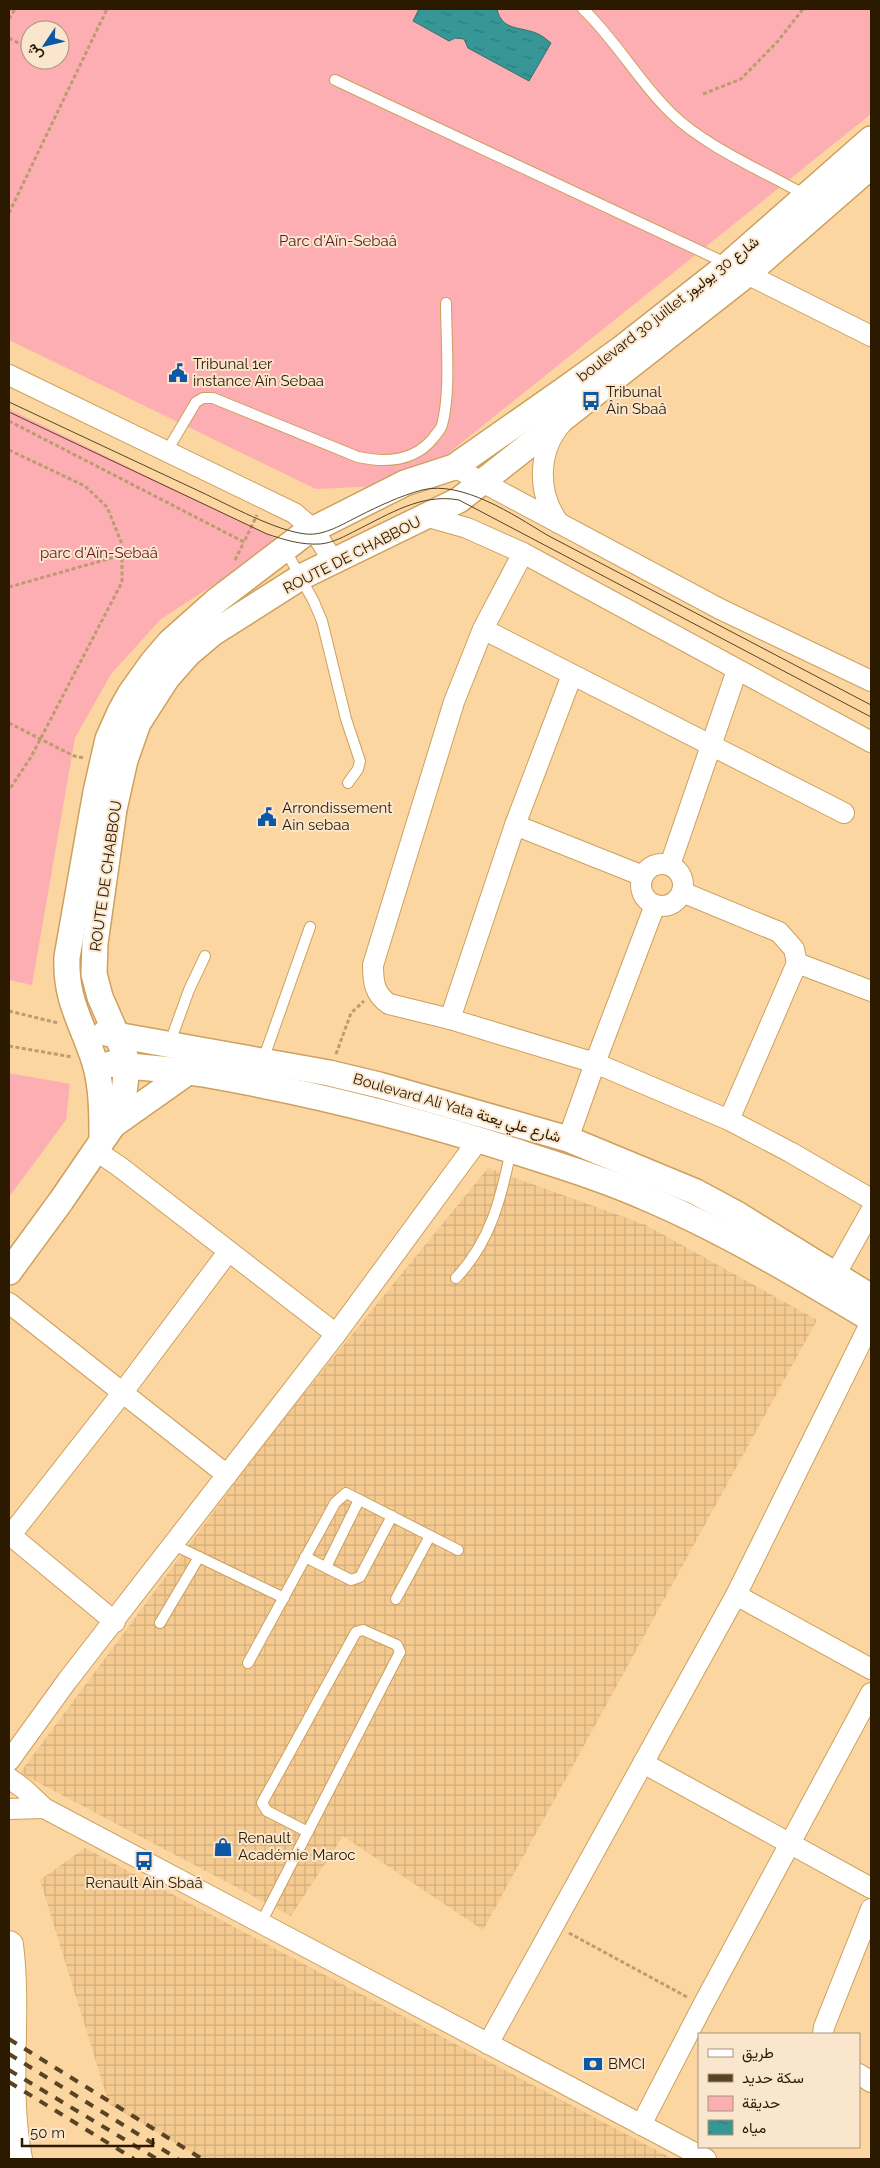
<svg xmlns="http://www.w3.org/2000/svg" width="880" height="2168" viewBox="0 0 880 2168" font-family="Raleway,Vazirmatn,sans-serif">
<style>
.industrial{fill:url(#industrial-grid)}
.green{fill:#fdaeb3;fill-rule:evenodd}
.water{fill:url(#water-ripples);stroke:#347169}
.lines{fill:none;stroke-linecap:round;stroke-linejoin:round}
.service-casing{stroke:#cea05d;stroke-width:12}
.minor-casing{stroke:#cea05d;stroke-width:22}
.tertiary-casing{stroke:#cea05d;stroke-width:28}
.primary-casing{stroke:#cea05d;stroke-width:30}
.path{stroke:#bc9c6f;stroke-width:3;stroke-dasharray:4 2.5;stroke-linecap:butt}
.service{stroke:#fff;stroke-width:10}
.minor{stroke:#fff;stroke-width:20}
.tertiary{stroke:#fff;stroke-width:25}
.primary{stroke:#fff;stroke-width:28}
.tram{stroke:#594323;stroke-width:1}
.rail{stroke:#594323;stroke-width:4;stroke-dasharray:9 9;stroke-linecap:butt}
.labels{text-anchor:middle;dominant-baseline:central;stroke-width:4;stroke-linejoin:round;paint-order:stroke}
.park-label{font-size:15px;fill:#631926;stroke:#fae6cd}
.street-label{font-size:15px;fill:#2c1a00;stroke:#fae6cd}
.poi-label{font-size:15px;fill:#2c1a00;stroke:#fae6cd;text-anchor:start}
</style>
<defs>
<pattern id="industrial-grid" width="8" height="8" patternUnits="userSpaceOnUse" patternTransform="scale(1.25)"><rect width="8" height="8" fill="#f5ca91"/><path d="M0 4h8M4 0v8" fill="none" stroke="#d2ad7b"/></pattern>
<pattern id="water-ripples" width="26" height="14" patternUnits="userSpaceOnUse" patternTransform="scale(1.25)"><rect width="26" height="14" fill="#379696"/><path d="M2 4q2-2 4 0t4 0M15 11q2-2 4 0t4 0" fill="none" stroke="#2f7a78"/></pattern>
</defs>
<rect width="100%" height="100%" fill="#fcd6a1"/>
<g class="industrial">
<path d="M488 1168 646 1225 817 1320 483 1930 343 1836 291 1916 20 1773 275 1429Z"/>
<path d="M85 1848 673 2159H202L109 2104 40 1880Z"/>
</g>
<g class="green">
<path d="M9 9H871V114L445 456 380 486 316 489 9 340ZM30 30H60V60H30Z"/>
<path d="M9 409 281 541 161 619 111 674 75 738 32 985 9 980Z"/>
<path d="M9 1073 70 1084 66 1120 9 1197Z"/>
</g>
<path class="water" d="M419 9H497C502 32 522 26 538 34 543 36 547 40 551 43L529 81 468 48 464 39 455 38 449 41 413 21Z"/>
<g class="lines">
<g class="service-casing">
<g id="service">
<path d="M583 9C616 40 638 81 671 113 704 146 765 172 807 196"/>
<path d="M335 80 728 264"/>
<path d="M167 451 196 402 203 398H213L358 457C386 463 415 462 434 437 437 433 441 429 442 425 451 393 446 337 446 303"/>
<path d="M285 549 314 602 322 621 346 719 360 761 358 769 348 783"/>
<path d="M169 1045 189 990 205 956"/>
<path d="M263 1060 310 927"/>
<path d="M456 1278C491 1241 501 1198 511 1150"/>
<path d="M174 1545 284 1598"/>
<path d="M305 1557 351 1580 360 1577 392 1516"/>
<path d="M326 1567 359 1500"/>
<path d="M396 1599 430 1536"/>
<path d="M160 1623 199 1557"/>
<path d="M248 1663 335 1503 346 1493 458 1550"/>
<path d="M261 1923 400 1652 397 1645 363 1630 356 1632 262 1803 267 1811 308 1832"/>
</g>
</g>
<g class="minor-casing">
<g id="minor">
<path d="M735 268 871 336"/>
<path d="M9 375 294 513 313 529 334 562"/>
<path d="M454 467 720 609 871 681"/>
<path d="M428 517 467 528 523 553 871 742"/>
<path d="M559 523C537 494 537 451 562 423"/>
<path d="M523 553 483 629 454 702 373 965C373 981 374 994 389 1004L450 1019 595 1063 729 1120 790 1152 871 1199"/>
<path d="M483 629 844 813"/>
<path d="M515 825 643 876"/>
<circle cx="662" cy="885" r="21"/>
<path d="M670 865 737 670"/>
<path d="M682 892 779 932 794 949 797 963 871 991"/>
<path d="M450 1019 515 825 572 675"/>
<path d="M729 1120 797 963"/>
<path d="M568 1139 595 1063 655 905"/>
<path d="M95 1150 120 1167 336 1334"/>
<path d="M835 1275 871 1211"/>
<path d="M9 1303 227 1475"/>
<path d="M9 1534 115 1622"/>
<path d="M10 1536 123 1392 228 1252"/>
<path d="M736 1595 871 1669"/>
<path d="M9 1761 67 1681 336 1334 479 1139"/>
<path d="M643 1763 871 1888"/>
<path d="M9 1778 24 1789 44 1808 706 2159"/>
<path d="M9 1809 44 1808"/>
<path d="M823 2034 824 2027 871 1909"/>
<path d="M488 2044 736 1595 871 1322"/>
<path d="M859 2074 871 2082"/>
<path d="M641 2125 703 2005 871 1693"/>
</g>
</g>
<g class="tertiary-casing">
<g id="tertiary">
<path d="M105 1033 329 1073 379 1085 568 1139 696 1192 735 1213 871 1297"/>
<path d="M110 1064C141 1068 172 1069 203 1074 307 1092 411 1118 511 1150 558 1165 604 1179 649 1199 726 1232 799 1276 871 1319"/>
<path d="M113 1125 188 1072"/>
<path d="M102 1139C102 1114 102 1087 95 1063 83 1024 65 1001 67 957L96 792 108 739 120 712 130 694 152 663 170 642 216 601 304 534 405 483 454 467 564 390 621 349 729 264 871 139"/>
<path d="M9 1272 61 1201 113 1125 124 1093 127 1066 124 1052 100 997 94 974 95 943 114 809 125 760 138 723 167 678 188 654 213 633 301 577 459 500 746 275 871 166"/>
</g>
</g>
<g class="primary-casing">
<path id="primary" d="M9 1945C18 2016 4 2089 18 2159"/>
</g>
<g class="path">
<path d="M9 19 15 9"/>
<path d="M9 38 30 49"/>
<path d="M703 94 741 79 778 41 803 9"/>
<path d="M9 213 107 9"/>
<path d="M9 421 244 542 257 515"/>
<path d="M9 450 85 486 107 507 122 544V582L31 757 9 790"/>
<path d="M235 560 244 542"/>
<path d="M9 587 122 555"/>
<path d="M9 723 74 756 84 758"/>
<path d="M9 1011 58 1023"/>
<path d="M9 1046 72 1057"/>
<path d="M336 1054 351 1013 364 1001"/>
<path d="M569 1933 687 1997"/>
</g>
<use href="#service" class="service"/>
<use href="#minor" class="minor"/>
<use href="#tertiary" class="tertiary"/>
<use href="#primary" class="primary"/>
<g class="tram">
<path d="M9 402C73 432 137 462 201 492 229 505 276 531 306 534 324 536 343 524 359 516 379 506 400 496 422 490 462 480 514 515 547 535L871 705"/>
<path d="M9 412 267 534C285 540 301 545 320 544 333 543 345 536 357 530 389 514 422 493 459 500L871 717"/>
</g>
<g class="rail">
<path d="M9 2039 202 2159"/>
<path d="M9 2054 178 2159"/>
<path d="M9 2070 157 2159"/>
<path d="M9 2082 134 2159"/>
</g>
</g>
<defs>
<g id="civic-bare" transform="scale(1.5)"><path d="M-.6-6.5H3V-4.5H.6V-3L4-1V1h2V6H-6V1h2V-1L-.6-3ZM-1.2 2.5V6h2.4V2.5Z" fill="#0c57a6" stroke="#fae6cd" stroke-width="2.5" paint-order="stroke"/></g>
<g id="bus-bare" transform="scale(1.5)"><path d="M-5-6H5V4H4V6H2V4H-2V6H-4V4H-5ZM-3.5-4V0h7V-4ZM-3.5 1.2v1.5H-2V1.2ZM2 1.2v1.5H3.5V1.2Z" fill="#0c57a6" stroke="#fae6cd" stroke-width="2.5" paint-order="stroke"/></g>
<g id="shop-bare" transform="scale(1.5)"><path d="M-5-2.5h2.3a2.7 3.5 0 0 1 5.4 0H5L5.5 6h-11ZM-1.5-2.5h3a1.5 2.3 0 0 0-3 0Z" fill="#0c57a6" stroke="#fae6cd" stroke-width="2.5" paint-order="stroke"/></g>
<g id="bank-bare" transform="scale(1.5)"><path d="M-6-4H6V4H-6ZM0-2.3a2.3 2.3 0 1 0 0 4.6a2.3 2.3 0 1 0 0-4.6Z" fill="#0c57a6" stroke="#fae6cd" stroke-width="2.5" paint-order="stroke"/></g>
</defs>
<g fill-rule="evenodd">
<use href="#civic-bare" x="178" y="373"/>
<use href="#bus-bare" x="591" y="401"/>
<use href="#civic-bare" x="267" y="817"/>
<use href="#shop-bare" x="223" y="1847"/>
<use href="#bus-bare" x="144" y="1861"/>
<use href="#bank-bare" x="593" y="2064"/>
</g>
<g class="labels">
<g class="park-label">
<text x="338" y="241">Parc d'Aïn-Sebaâ</text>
<text x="99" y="553">parc d'Aïn-Sebaâ</text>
</g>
<g class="street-label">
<text transform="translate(668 309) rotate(-38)">boulevard 30 juillet شارع 30 يوليوز</text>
<text transform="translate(352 555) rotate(-27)">ROUTE DE CHABBOU</text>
<text transform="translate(106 876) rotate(-82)">ROUTE DE CHABBOU</text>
<text transform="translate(457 1108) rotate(16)">Boulevard Ali Yata شارع علي يعتة</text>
</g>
<g class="poi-label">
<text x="193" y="364">Tribunal 1er<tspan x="193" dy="17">instance Aïn Sebaa</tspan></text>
<text x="606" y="392">Tribunal<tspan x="606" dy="17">Âin Sbaâ</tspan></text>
<text x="282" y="808">Arrondissement<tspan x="282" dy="17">Ain sebaa</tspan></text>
<text x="238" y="1838">Renault<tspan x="238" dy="17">Académie Maroc</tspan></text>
<text x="144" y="1883" text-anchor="middle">Renault Ain Sbaâ</text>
<text x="608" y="2064">BMCI</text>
</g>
</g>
<rect width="880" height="2168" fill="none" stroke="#2c1a00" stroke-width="20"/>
<rect x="698" y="2033" width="162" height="115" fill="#fae6cd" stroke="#a8947b"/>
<rect x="708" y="2049" width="25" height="8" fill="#ffffff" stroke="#a8947b"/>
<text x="742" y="2058" font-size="15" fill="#2c1a00">طريق</text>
<rect x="708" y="2074" width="25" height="8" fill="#594323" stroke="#a8947b"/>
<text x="742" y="2083" font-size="15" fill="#2c1a00">سكة حديد</text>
<rect x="708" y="2096" width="25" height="15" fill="#fdaeb3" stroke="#a8947b"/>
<text x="742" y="2108" font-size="15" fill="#2c1a00">حديقة</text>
<rect x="708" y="2120" width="25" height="15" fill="url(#water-ripples)" stroke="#a8947b"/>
<text x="742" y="2133" font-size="15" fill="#2c1a00">مياه</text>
<g transform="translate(45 45) rotate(235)"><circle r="24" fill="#fae6cd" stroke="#a8947b"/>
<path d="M0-4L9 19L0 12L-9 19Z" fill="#0c57a6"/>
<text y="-8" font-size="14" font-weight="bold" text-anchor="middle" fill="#2c1a00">ش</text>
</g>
<path d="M22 2138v8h131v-8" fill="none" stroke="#2c1a00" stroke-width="2.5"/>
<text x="30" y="2138" font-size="15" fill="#2c1a00" stroke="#fae6cd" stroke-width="4" paint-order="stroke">50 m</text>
</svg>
